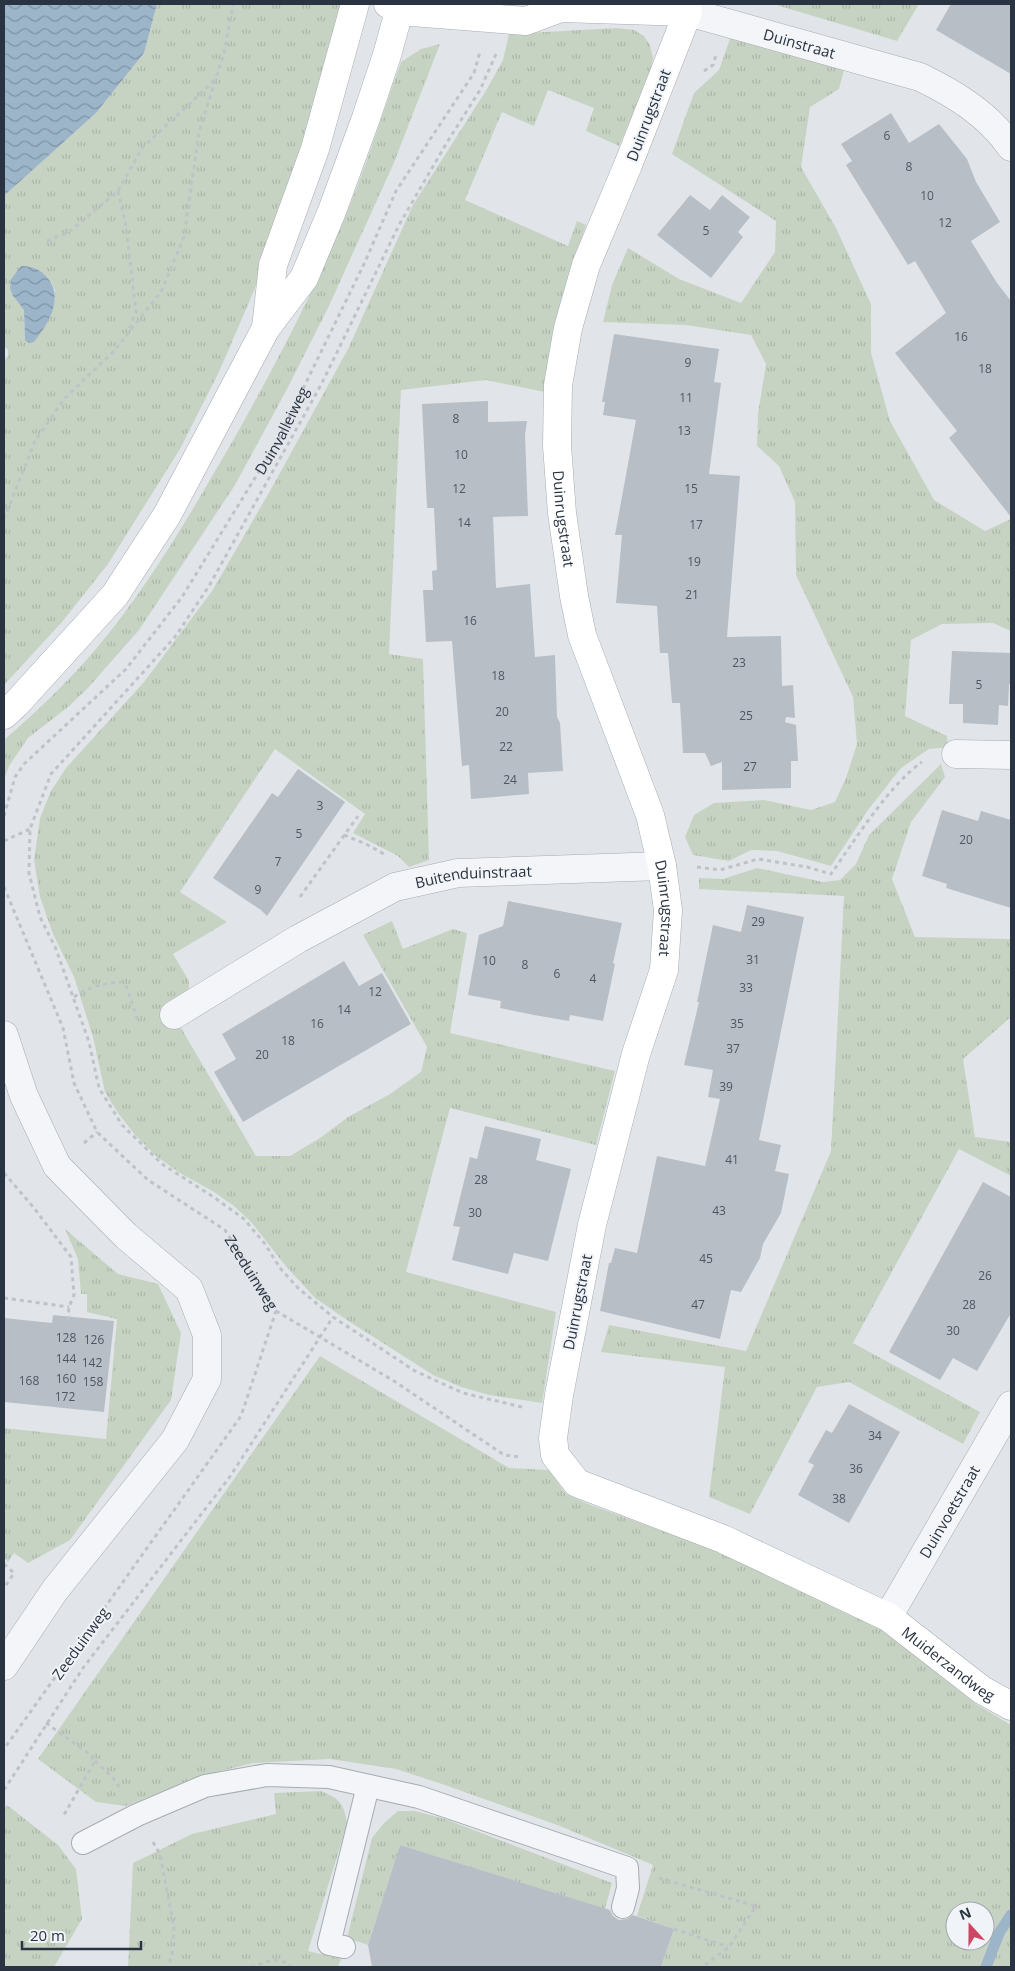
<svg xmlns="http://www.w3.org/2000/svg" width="1015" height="1971" viewBox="0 0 1015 1971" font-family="'Open Sans',sans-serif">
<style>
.grass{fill:url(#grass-tufts);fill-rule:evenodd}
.water{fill:url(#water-waves)}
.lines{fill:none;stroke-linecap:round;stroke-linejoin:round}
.stream{stroke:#9cb5c9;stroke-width:11}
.building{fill:#b8bec6}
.lane-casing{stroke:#a6acb3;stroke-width:24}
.street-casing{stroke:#a6acb3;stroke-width:29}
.secondary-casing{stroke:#a6acb3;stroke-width:29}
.path{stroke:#bec3c8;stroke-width:3;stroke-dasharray:4 4;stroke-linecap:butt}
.lane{stroke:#f3f5f8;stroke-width:22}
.street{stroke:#f3f5f8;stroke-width:28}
.secondary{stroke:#fff;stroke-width:28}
.labels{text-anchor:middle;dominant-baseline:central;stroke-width:4;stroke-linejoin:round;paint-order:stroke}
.number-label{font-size:12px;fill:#4d5662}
.street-label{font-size:15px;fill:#293341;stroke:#f0f3f7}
</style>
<defs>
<pattern id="grass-tufts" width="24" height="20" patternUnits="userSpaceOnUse" patternTransform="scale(1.25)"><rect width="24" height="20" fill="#c7d3c2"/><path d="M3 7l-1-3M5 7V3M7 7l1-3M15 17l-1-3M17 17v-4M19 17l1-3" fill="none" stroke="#abb6a8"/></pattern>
<pattern id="water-waves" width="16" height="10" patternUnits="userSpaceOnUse" patternTransform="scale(1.25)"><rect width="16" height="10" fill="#9cb5c9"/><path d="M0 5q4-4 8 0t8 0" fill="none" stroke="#7f94a5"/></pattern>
</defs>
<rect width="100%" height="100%" fill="#e1e5e9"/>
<g class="grass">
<path d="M157 4H346L270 253 219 372 180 449 108 564 62 622 4 685V361L8 356V350L4 346V199L5 195 96 113 144 53ZM21 266 37 269 44 274 51 282 55 290V299L50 318 25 340 24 310 13 296 11 279Z"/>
<path d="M773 4H919L897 41Z"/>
<path d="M617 28 634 30 644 36 650 45 653 58 650 74 619 146 586 131 594 108 548 90 534 126 502 112 465 200 568 246 577 221 586 225 562 296 550 351 545 392 486 380 401 390 389 654 423 659 429 860 409 867 398 856 353 833 365 814 275 749 180 892 227 922 173 954 189 981V989L167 1004 256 1156H290L320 1138 348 1117 390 1094 421 1072 427 1047 363 935 392 921 403 949 453 929 467 933 450 1033 615 1071 596 1145 450 1108 406 1272 556 1312 542 1403 489 1395 461 1387 433 1375 347 1320 315 1298 284 1264 252 1223 234 1206 214 1192 180 1173 156 1156 135 1135 118 1113 105 1092 93 1037 74 977 53 934 40 897 34 860 40 818 51 791 66 768 144 682 212 591 270 491 348 349 413 205 487 89 503 60 509 34Z"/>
<path d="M731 36 844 70 839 89 810 107 801 167 836 228 871 304V353L890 421 934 500 985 531 1011 519V631L993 623 942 624 911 640 905 716 947 736 948 747 929 749 901 768 868 810 831 866 777 851 751 850 729 861 693 855 685 837 694 815 714 803 764 800 811 810 835 802 846 778 857 744 853 697 796 575 795 502 779 466 757 446 758 414 766 364 751 335 686 325 603 322 612 285 628 248 679 279 741 303 775 252 776 221 672 154 694 93 719 70Z"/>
<path d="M440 44 393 165 328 308 286 391 235 485 139 630 88 688 68 707 28 738 9 766 4 780V740C36 712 67 683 95 650 150 585 192 511 235 437 277 362 318 284 350 205 369 158 384 109 401 62L421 49Z"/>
<path d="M941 764 945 777 911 822 892 879 915 937 1011 939V1017L963 1059 975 1137 1011 1142V1176L959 1149 853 1343 980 1412 963 1444 849 1382 817 1387 750 1514 709 1497 725 1367 601 1352 609 1325 746 1351 831 1151 844 896 699 889V878L723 879 757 868 823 882 840 880 856 864 869 835Z"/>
<path d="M65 1229 118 1274 158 1284 181 1333 171 1400 70 1540 28 1563 14 1553 8 1562 4 1558V1428L106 1439 117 1319 87 1312V1294H81L78 1259Z"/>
<path d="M320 1356 509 1468 549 1470 566 1494 588 1504 734 1557 883 1630 976 1704 1011 1725V1967H661L674 1929 637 1916 653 1865 560 1826 442 1784 396 1769 330 1759 253 1763 201 1776 126 1806 96 1802 38 1759ZM955 1911H985V1941H955Z"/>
<path d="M321 1791C340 1799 344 1803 347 1824L308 1951 341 1959 338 1967H128L133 1863 192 1834 276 1814 274 1793Z"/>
<path d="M7 1805 58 1845 76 1869 82 1919 54 1967H4V1811Z"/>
<path d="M398 1811H415L445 1819 612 1883 605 1909 400 1845 368 1945 347 1938 372 1838 384 1823Z"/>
</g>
<g class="water">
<path d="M4 4H157L144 53 96 113 5 195 4 199Z"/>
<path d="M21 266C30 266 38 268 45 275 66 296 49 323 34 342L29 343 25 340 24 310 13 296 10 288 11 279Z"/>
</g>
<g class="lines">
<path class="stream" d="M986 1967 999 1933 1011 1915"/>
</g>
<g class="building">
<path d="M951 4H1011V74L936 30Z"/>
<path d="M891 113 909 143 939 124 967 159 976 182 1000 222 971 241 997 283 1011 301V517L949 438 957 431 895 353 946 313 915 261 908 265 846 165 852 161 841 144Z"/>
<path d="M690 195 710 210 722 195 750 217 738 232 743 237 711 278 657 235Z"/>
<path d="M614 334 719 349 714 382 721 383 709 474 740 476 727 637 781 636 782 686 793 685 795 718 786 717 785 722 796 725 798 761H791V788L722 790V762L711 766 705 753H683L680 703H672L668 653H660L657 606 616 603 622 535H615L636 420 603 415 605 402H602Z"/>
<path d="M488 401V422L527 421 525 435 528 516 493 517 496 588 530 584 535 657 555 655 557 717 560 723 563 771 528 773 529 794 471 799 469 765 462 766 452 641 426 642 423 590H433L432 571 437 570 434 508H427L422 404Z"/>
<path d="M952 651 1011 653V684H1009L1008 706 999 705 998 725 963 723V704H949Z"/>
<path d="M298 769 345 802 267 916 261 910 213 878 272 793 278 797Z"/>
<path d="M942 810 978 821 981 811 1011 820V908L946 888 947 884 922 876Z"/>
<path d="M508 901 622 923 613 963 615 964 603 1021 570 1015 569 1021 534 1015 500 1008 501 1001 468 995 479 935 503 926Z"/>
<path d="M747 905 804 917 759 1140 781 1145 775 1171 789 1174 781 1213 763 1244 760 1258 741 1292 731 1290 720 1339 600 1311 609 1263H611L615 1248 637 1253 657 1156 705 1166 720 1099 708 1097 713 1070 684 1065 699 1002H697L713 925 741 932Z"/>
<path d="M344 961 359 986 382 973 411 1024 243 1122 214 1072 236 1059 222 1034Z"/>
<path d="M485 1126 541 1139 536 1160 571 1169 548 1261 514 1253 508 1274 452 1260 460 1227 453 1226 470 1157 477 1159Z"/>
<path d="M983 1182 1011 1197V1313L977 1371 953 1358 940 1380 889 1352Z"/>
<path d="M53 1315 114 1321 104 1412 4 1402V1318L52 1323Z"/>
<path d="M849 1404 900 1432 849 1523 798 1495 814 1465 808 1462 826 1430 832 1433Z"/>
<path d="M400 1845 610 1910 613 1916 619 1920 627 1919 633 1915 674 1929 661 1967H372L368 1945Z"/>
</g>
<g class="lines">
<g class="lane-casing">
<g id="lane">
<path d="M83 1843 137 1815 205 1786 267 1775 329 1777 419 1797 627 1868 628 1888 623 1907"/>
<path d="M344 1947 329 1944 368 1786"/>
</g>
</g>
<g class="street-casing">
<g id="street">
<path id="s3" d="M690 4 688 12 920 77C955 94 988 114 1011 147"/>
<path d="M956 754 1011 755"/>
<path id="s4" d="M174 1015 298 939 395 887 458 873 662 866"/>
<path d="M4 1035 24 1096 57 1166 126 1236 189 1289 207 1335V1379L175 1440 55 1590 4 1666"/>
<path id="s5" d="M888 1617 1011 1405"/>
</g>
</g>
<g class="secondary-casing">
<g id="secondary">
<path id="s6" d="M388 4 399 11 526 21 561 8 688 12 628 165 586 265 568 328 558 385 557 446 562 513 574 596 582 635 650 815 662 866 668 910 664 970 636 1054 592 1225 559 1395 553 1438 555 1455 577 1483 723 1539 888 1617 982 1690 1011 1706"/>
<path d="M266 328 273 265 315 149 355 4"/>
<path d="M4 715 16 704 115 595 167 515 266 328 304 278 332 211 366 118 387 55 401 4"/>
</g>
</g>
<g class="path">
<path d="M496 54 480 90 446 144 399 225 322 383 209 586 175 637 51 774 30 829 29 873 40 917 56 949 89 1042 99 1088 122 1125 162 1164 215 1198 244 1219 265 1244 280 1268 298 1288 333 1317 415 1371 463 1393 522 1407"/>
<path d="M704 71 713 65 716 55"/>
<path d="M118 191 126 226 136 312 129 330"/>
<path d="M47 241 69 232 118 191 142 148 215 80"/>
<path d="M4 519 35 441 64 399 114 351 161 292 184 237 199 132 224 53 233 4"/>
<path id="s1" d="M4 816 15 777 24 764 126 669 182 597 277 442 364 264 396 191 474 73 480 52"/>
<path d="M344 835 366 844 384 854"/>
<path d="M4 841 30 829"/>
<path d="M697 867 720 870 758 859 807 867 831 874C855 840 889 785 922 762"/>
<path id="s2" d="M4 887 63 1028 74 1083 97 1132 148 1180 225 1230 276 1311 241 1416 4 1749"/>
<path d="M300 897 358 816"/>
<path d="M74 997C88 987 104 983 122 982L127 988 137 1018 141 1022"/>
<path d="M84 1143 97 1132"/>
<path d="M4 1173 34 1208 71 1257 74 1295 69 1307 68 1324"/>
<path d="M4 1298 69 1307"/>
<path d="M276 1311 394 1381 504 1455 520 1457"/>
<path d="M4 1564 14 1573 4 1588"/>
<path d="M46 1723 88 1753 95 1761 64 1815"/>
<path d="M95 1761 113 1778 120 1788"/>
<path d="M4 1790 83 1668 229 1478 333 1317"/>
<path d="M153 1842 160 1854 174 1927 172 1954 168 1967"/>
<path d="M659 1878 756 1906 729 1947 702 1967"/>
<path d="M674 1929 728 1947"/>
<path d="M251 1967C264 1963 279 1955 291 1967"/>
</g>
<use href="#lane" class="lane"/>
<use href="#street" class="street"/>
<use href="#secondary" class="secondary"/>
</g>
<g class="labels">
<g class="number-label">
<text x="887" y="135">6</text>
<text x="909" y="166">8</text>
<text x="927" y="195">10</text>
<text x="945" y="222">12</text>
<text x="706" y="230">5</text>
<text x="961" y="336">16</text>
<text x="688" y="362">9</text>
<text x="985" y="368">18</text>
<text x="686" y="397">11</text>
<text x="456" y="418">8</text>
<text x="684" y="430">13</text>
<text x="461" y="454">10</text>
<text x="459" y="488">12</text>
<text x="691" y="488">15</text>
<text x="464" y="522">14</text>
<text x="696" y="524">17</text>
<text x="694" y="561">19</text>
<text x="692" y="594">21</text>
<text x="470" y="620">16</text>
<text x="739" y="662">23</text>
<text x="498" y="675">18</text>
<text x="979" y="684">5</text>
<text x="502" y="711">20</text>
<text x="746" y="715">25</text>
<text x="506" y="746">22</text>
<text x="750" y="766">27</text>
<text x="510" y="779">24</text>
<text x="320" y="805">3</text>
<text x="299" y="833">5</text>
<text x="966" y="839">20</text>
<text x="278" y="861">7</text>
<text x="258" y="889">9</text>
<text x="758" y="921">29</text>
<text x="753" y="959">31</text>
<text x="489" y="960">10</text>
<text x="525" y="964">8</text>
<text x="557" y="973">6</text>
<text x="593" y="978">4</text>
<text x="746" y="987">33</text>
<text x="375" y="991">12</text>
<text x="344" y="1009">14</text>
<text x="317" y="1023">16</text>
<text x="737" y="1023">35</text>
<text x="288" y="1040">18</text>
<text x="733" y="1048">37</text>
<text x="262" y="1054">20</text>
<text x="726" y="1086">39</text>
<text x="732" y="1159">41</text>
<text x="481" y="1179">28</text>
<text x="719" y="1210">43</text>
<text x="475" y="1212">30</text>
<text x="706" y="1258">45</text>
<text x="985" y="1275">26</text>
<text x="698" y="1304">47</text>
<text x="969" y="1304">28</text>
<text x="953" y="1330">30</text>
<text x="66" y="1337">128</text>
<text x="94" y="1339">126</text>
<text x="66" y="1358">144</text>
<text x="92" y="1362">142</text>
<text x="66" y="1378">160</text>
<text x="29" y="1380">168</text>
<text x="93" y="1381">158</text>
<text x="65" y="1396">172</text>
<text x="875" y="1435">34</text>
<text x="856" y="1468">36</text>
<text x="839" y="1498">38</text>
</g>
<g class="street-label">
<text stroke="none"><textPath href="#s3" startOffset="124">Duinstraat</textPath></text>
<text transform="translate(648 115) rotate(-69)">Duinrugstraat</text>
<text stroke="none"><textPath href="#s1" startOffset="481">Duinvalleiweg</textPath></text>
<text stroke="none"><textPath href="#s6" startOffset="835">Duinrugstraat</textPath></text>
<text stroke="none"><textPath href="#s4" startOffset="335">Buitenduinstraat</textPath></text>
<text stroke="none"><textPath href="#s6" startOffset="1240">Duinrugstraat</textPath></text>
<text stroke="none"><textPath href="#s2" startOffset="475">Zeeduinweg</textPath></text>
<text transform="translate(577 1302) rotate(-79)">Duinrugstraat</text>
<text stroke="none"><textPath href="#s5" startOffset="122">Duinvoetstraat</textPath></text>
<text transform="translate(80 1643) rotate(-54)">Zeeduinweg</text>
<text stroke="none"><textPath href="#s6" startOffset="2252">Muiderzandweg</textPath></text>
</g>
</g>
<rect width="1015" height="1971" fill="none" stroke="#293341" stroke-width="10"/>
<g transform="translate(970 1926) rotate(339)"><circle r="24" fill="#f0f3f7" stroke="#a0a6ae"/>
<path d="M0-4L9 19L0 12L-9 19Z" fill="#cd4764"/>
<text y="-8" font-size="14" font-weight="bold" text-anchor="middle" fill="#293341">N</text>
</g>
<path d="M22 1941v8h119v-8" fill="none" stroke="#293341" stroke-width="2.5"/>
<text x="30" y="1941" font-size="15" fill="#293341" stroke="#f0f3f7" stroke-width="4" paint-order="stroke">20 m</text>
</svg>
